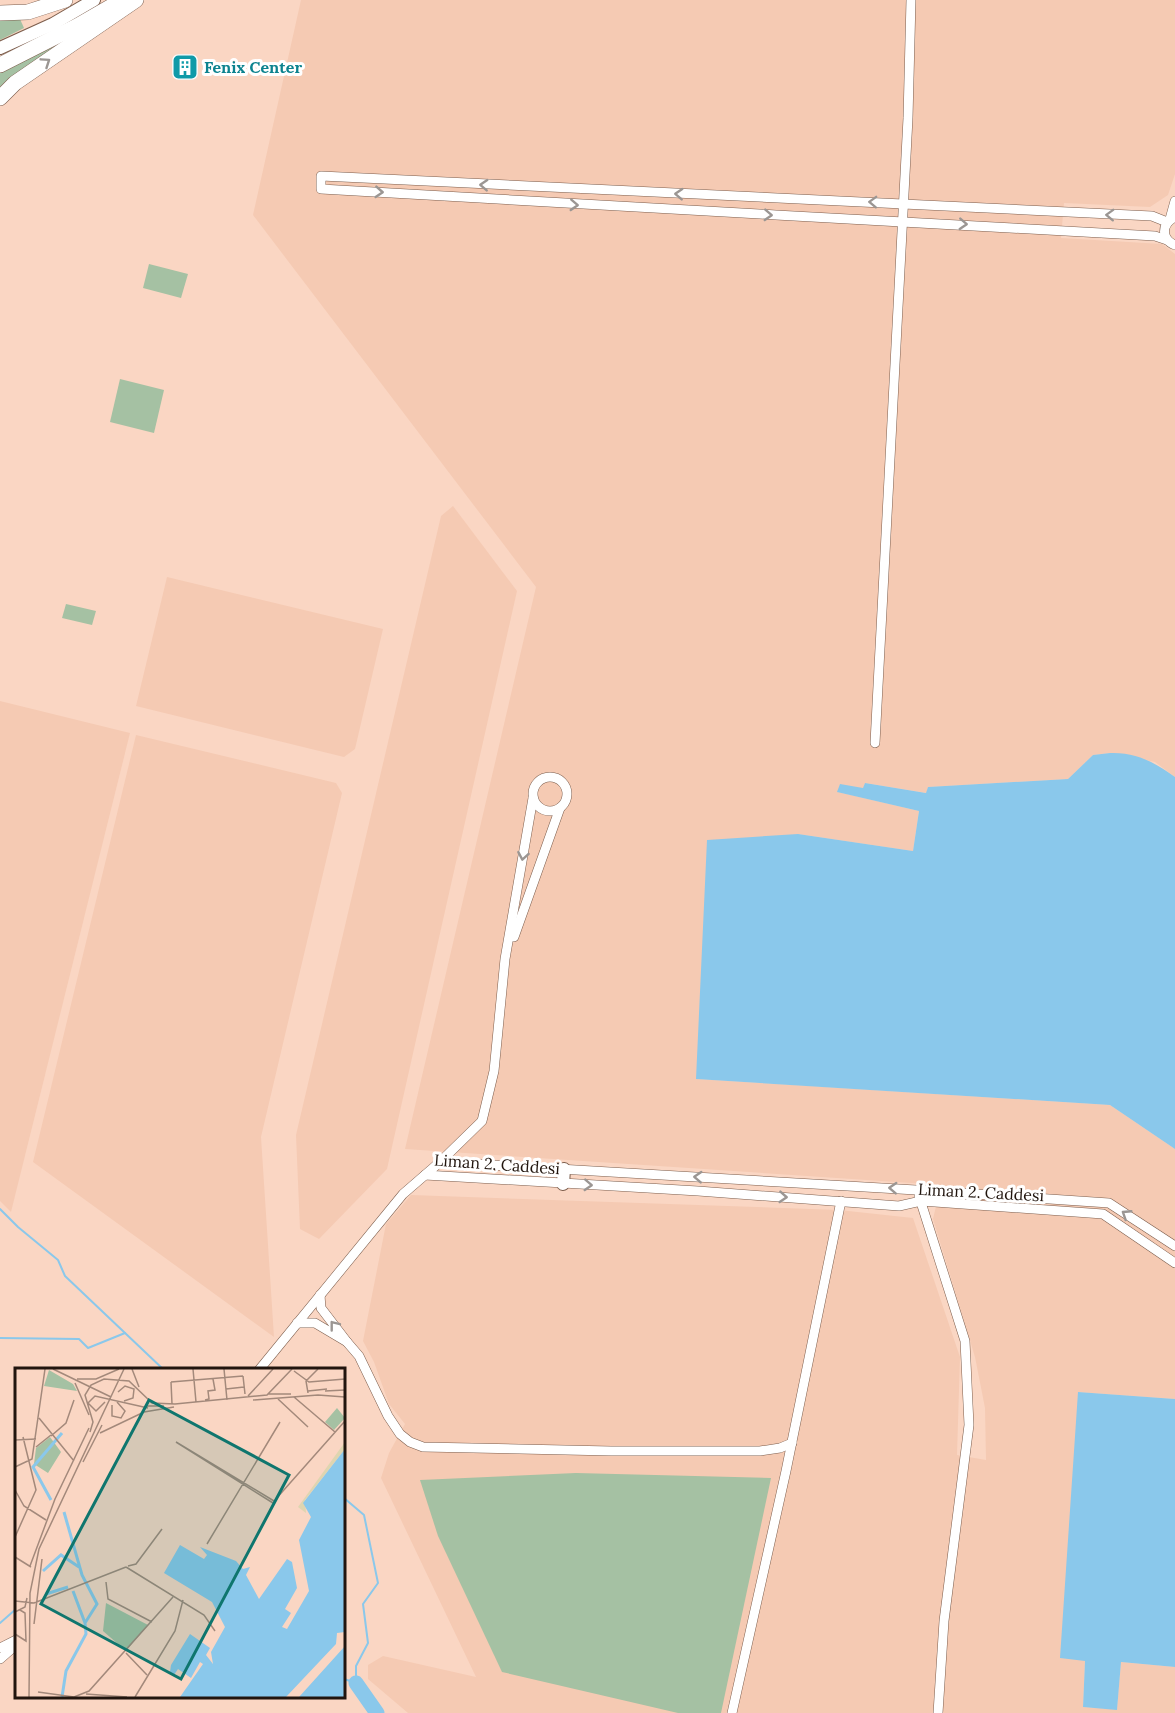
<svg xmlns="http://www.w3.org/2000/svg" width="1175" height="1713" viewBox="0 0 1175 1713" font-family="Lora,serif">
<style>
.built{fill:#f5cab3}
.green{fill:#a5c1a3}
.water{fill:#8ac8eb}
.lines{fill:none;stroke-linecap:round;stroke-linejoin:round}
.stream{stroke:#8ac8eb;stroke-width:2}
.river{stroke:#8ac8eb;stroke-width:15}
.minor-casing{stroke:#7d5e4d;stroke-width:10}
.tertiary-casing{stroke:#7d5e4d;stroke-width:14}
.primary-casing{stroke:#7d5e4d;stroke-width:16}
.minor{stroke:#fff;stroke-width:9}
.tertiary{stroke:#fff;stroke-width:12}
.primary{stroke:#fff;stroke-width:15}
.oneway{stroke:#9b9693}
.labels{text-anchor:middle;dominant-baseline:central;stroke-width:6;stroke-linejoin:round;paint-order:stroke}
.culture-label{font-size:16px;font-weight:bold;fill:#0d838f;stroke:#fff;text-anchor:start}
.street-label{font-size:16px;fill:#21150e;stroke:#fff}
.inset-river{fill:none;stroke:#8ac8eb;stroke-width:3}
.inset-road{fill:none;stroke:#a3897b;stroke-width:1.5}
.view{fill:#0f766e;fill-opacity:0.15;stroke:#0f766e;stroke-width:3}
.inset-edge{fill:none;stroke:#21150e;stroke-width:3}
</style>
<rect width="100%" height="100%" fill="#fad6c3"/>
<g class="built">
<path d="M301 0H1175V174L1168 195 1150 207 1064 203 1061 238 1162 244 1175 254V777L1155 762 1110 753 1093 755 1068 779 928 787 927 793 865 783 864 788 838 792 919 811 913 851 798 834 697 1079 1110 1105 1175 1149V1399L1078 1392 1085 1661 1083 1707 1117 1709 1121 1662 1175 1667V1713H408L368 1679V1665L383 1656 476 1677 381 1478 389 1453 405 1424 389 1404 374 1362 363 1341 386 1224 411 1195 839 1210 913 1218 960 1357 957 1455 986 1460 985 1408 975 1357 933 1219 941 1185 405 1149 536 587 253 215Z"/>
<path d="M453 506 517 591 387 1169 319 1239 300 1229 296 1135 441 516Z"/>
<path d="M167 577 383 629 355 749 344 757 136 706Z"/>
<path d="M0 701 130 733 11 1212 0 1201Z"/>
<path d="M136 735 336 783 342 793 261 1137 274 1337 33 1162Z"/>
</g>
<g class="green">
<path d="M0 19H20L24 28 0 40Z"/>
<path d="M75 34 0 89V72Z"/>
<path d="M149 264 188 274 181 298 143 288Z"/>
<path d="M120 379 164 390 154 433 110 422Z"/>
<path d="M66 604 96 611 92 625 62 618Z"/>
<path d="M576 1473 771 1478 721 1713H678L502 1672 438 1536 420 1480Z"/>
</g>
<g class="water">
<path d="M1110 753C1136 752 1154 762 1175 777V1149L1110 1105 696 1079 707 840 798 834 913 851 919 811 837 792 840 784 863 788 865 783 926 793 928 787 1068 779 1093 755Z"/>
<path d="M1078 1392 1175 1399V1667L1121 1662 1117 1710 1083 1707 1085 1661 1060 1658Z"/>
</g>
<g class="lines">
<g class="stream">
<path d="M0 1209 18 1227 58 1260 65 1276 164 1370"/>
<path d="M0 1338 79 1339 88 1348 125 1333"/>
<path d="M344 1498 364 1515 378 1583 363 1604 368 1643 356 1666V1683L344 1679"/>
<path d="M0 1623 16 1609"/>
</g>
<path class="river" d="M356 1683 377 1713"/>
<g class="minor-casing">
<g id="minor">
<path d="M1175 217C1161 224 1161 239 1175 245"/>
<path d="M1170 219 1175 201"/>
<path d="M1167 240 1155 236C877 219 599 207 321 189V176L1152 216 1167 222"/>
<path d="M875 743 908 118 911 0"/>
<circle cx="550" cy="794" r="17"/>
<path d="M514 937 560 808"/>
<path d="M440 1162 482 1121 494 1071 505 959 533 798"/>
<path d="M425 1175 698 1191 899 1206 921 1201 1103 1214 1175 1263"/>
<path d="M919 1196 965 1341 969 1425 944 1621 938 1713"/>
<path d="M297 1323H315L347 1342 321 1308 320 1295"/>
<path d="M347 1342 359 1356 388 1416 400 1434 410 1442 423 1447 611 1451H760L780 1448 792 1443"/>
<path d="M259 1370 403 1194 440 1162 916 1190 1109 1203 1175 1246"/>
<path d="M0 1648 16 1640"/>
<path d="M0 1659 16 1645"/>
<path d="M732 1713 786 1471 841 1201"/>
</g>
</g>
<g class="tertiary-casing">
<g id="tertiary">
<path d="M0 48 53 24 94 0"/>
<path d="M563 1184 564 1169"/>
</g>
</g>
<g class="primary-casing">
<g id="primary">
<path d="M0 13 28 12 65 0"/>
<path d="M0 65 77 26 117 3"/>
<path d="M0 98 15 83 136 0"/>
</g>
</g>
<use href="#minor" class="minor"/>
<use href="#tertiary" class="tertiary"/>
<use href="#primary" class="primary"/>
</g>
<defs><path id="oneway-chevron" d="M-2-3.5L2.5 0L-2 3.5" fill="none" stroke-width="1.6" stroke-linecap="round" stroke-linejoin="round" transform="scale(1.5)"/></defs>
<g class="oneway">
<use href="#oneway-chevron" transform="translate(46 62) rotate(-34)"/>
<use href="#oneway-chevron" transform="translate(484 185) rotate(-177)"/>
<use href="#oneway-chevron" transform="translate(379 192) rotate(4)"/>
<use href="#oneway-chevron" transform="translate(679 194) rotate(-177)"/>
<use href="#oneway-chevron" transform="translate(873 202) rotate(-178)"/>
<use href="#oneway-chevron" transform="translate(574 205) rotate(3)"/>
<use href="#oneway-chevron" transform="translate(768 215) rotate(3)"/>
<use href="#oneway-chevron" transform="translate(1110 215) rotate(-178)"/>
<use href="#oneway-chevron" transform="translate(963 224) rotate(3)"/>
<use href="#oneway-chevron" transform="translate(523 856) rotate(100)"/>
<use href="#oneway-chevron" transform="translate(698 1177) rotate(-177)"/>
<use href="#oneway-chevron" transform="translate(588 1185) rotate(3)"/>
<use href="#oneway-chevron" transform="translate(893 1188) rotate(-177)"/>
<use href="#oneway-chevron" transform="translate(783 1197) rotate(4)"/>
<use href="#oneway-chevron" transform="translate(1126 1214) rotate(-147)"/>
<use href="#oneway-chevron" transform="translate(334 1325) rotate(-128)"/>
</g>
<defs>
<g id="building-square" transform="scale(1.35)"><rect x="-9" y="-9" width="18" height="18" rx="4" fill="#0f9aa8" stroke="#fff"/><path d="M-4-6H4V6H1V3H-1V6H-4ZM-2.5-4.3h1.7v1.8h-1.7ZM.8-4.3h1.7v1.8H.8ZM-2.5-1h1.7V.8h-1.7ZM.8-1h1.7V.8H.8Z" fill="#fff"/></g>
</defs>
<g fill-rule="evenodd">
<use href="#building-square" x="185" y="67"/>
</g>
<g class="labels">
<g class="culture-label">
<text x="204" y="67">Fenix Center</text>
</g>
<g class="street-label">
<text transform="translate(497 1164) rotate(4)">Liman 2. Caddesi</text>
<text transform="translate(981 1192) rotate(3)">Liman 2. Caddesi</text>
</g>
</g>
<g transform="translate(15 1368)">
<rect width="330" height="330" fill="#fad6c3"/>
<path d="M34 2 58 16 62 23 29 18ZM322 40 330 50 319 62 310 54ZM35 69 46 84 33 105 19 96 21 80ZM91 235 133 257 111 283 88 263Z" fill="#a5c1a3"/>
<path d="M330 74V81L290 132 291 145 283 139Z" fill="#dfd5b0"/>
<path d="M330 81V264L322 265 321 276 271 329H165L188 296 185 294 176 310 163 301 159 307 155 304 156 297 175 266 195 280 191 287 198 296 196 284 210 259 197 234 149 205 165 177 189 191 192 187 185 179 221 193 228 201 235 199 231 207 244 231 272 191 277 194 282 220 270 241 276 245 267 259 272 261 294 223 284 172 296 149 288 135ZM330 278V329H284Z" fill="#8ac8eb"/>
<path class="inset-river" d="M36 132 18 99 47 65M49 144 67 207 82 236 70 255 58 223M28 203 46 187 64 199M31 226 53 219M47 329 51 303 71 266 70 255"/>
<path class="inset-road" d="M38 1 96 29M117 1 124 19M178 1 181 34M209 1 212 32M279 3 294 14 330 11M228 8 230 26M62 11H81L104 1M156 14 228 8M156 14 157 36M60 15 74 47M211 21 229 19M293 23 312 21M310 23 330 22M103 24 110 18 119 21 118 30 109 33M293 25 291 13 303 1M253 26H276M233 28 258 1M279 29 320 64M263 31 293 59M190 32 194 31 193 23 200 22 198 11M238 32 303 27 330 29M90 34 81 43 73 35 80 28 133 40M97 37V48L106 50 110 43 102 34M130 38H149M24 50 59 93M75 64 78 54 70 27 76 17 89 11 114 13 137 35 160 36 252 27 277 1M85 65 129 44 159 39M36 68 51 55 59 32M0 72 21 71M21 79 36 67M68 94 87 57M0 99 17 91 30 1M0 122 9 138 31 152M260 132 330 53M258 135 161 74 259 133M0 169 21 122 8 69M192 176 265 54M0 189 16 199M15 198 40 131 74 60M113 198 121 196 147 161M111 199 189 247 200 263M91 214 93 231 137 254M0 233 19 235 111 199M0 244 10 239 12 230M19 256 27 191M0 266 11 273 10 245 5 242M111 285 132 307M23 324 59 329 74 323 158 229M71 326 112 329M14 329 15 225 24 181 109 1M120 329 160 263 168 232"/>
<path class="view" d="M134 32 274 107 166 311 26 236Z"/>
<rect width="330" height="330" class="inset-edge"/>
</g>
</svg>
